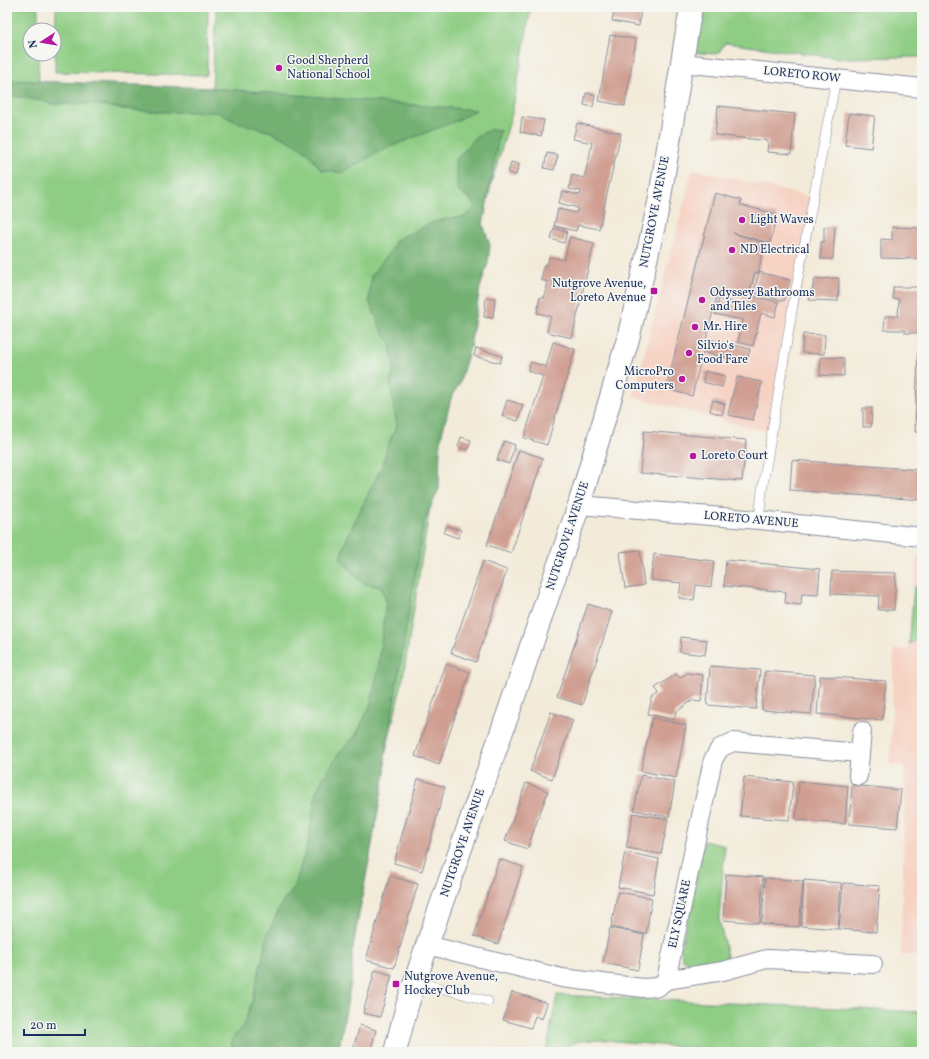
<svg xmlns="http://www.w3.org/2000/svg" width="929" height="1059" viewBox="0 0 929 1059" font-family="Vollkorn,serif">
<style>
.built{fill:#f6d2c3}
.green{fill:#8fcd84;stroke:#557e71}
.forest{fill:#73b072;stroke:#477068}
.building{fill:#d09f92}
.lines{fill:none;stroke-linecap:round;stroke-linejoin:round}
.service-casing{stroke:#878d9c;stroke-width:10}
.minor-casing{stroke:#878d9c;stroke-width:20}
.secondary-casing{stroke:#878d9c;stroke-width:24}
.service{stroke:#fff;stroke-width:9}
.minor{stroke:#fff;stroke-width:18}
.secondary{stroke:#fff;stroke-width:22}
.poi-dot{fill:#b5179e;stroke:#f6f6f2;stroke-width:1.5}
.labels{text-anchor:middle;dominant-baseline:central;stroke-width:3;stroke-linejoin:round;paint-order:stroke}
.poi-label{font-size:12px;fill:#1b2f5e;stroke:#f6f6f2;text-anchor:start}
.street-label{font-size:12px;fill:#1b2f5e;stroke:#f6f6f2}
</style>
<rect width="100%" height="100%" fill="#f6f6f2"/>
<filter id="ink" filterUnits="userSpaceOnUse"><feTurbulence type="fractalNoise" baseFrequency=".025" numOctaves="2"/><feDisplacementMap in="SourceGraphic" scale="8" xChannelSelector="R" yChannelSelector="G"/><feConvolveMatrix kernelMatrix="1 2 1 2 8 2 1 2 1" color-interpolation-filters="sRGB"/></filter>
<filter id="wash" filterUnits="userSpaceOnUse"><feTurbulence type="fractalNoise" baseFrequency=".012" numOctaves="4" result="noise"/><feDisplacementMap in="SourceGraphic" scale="16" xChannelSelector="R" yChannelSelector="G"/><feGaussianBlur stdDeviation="0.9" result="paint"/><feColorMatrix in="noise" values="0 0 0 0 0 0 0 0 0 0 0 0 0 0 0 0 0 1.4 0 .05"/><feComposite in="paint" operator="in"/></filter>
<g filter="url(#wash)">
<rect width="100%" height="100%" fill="#f3ebd9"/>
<g class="built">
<path d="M697 170 819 199 776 434 633 397 692 171Z"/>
<path d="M917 557H922V955H901L905 766 890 764 894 649 908 650Z"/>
</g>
<g class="green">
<path d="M7 7H38V30H30V54H38L39 81 360 102 212 88 216 7H531L512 114 491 184 444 417 403 678 385 756V773L352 952V976L338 1052H7Z"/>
<path d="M56 7H208L207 75 55 72Z"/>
<path d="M689 7H922V57L839 58 725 43 718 54 697 53 680 43Z"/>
<path d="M914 587 922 588V637L909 644Z"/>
<path d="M704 841 725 846 719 919 727 956 720 964 694 965 682 959 681 948Z"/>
<path d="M557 995 922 1012V1052H736L605 1040 580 1041 565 1047 557 1052H546Z"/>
</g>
<g class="forest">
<path d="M7 80 212 88 476 110 456 121 382 150 341 173 321 170 307 152 293 143 271 132 234 121 217 112H162L122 109 94 104H52L28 98 7 96Z"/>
<path d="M491 129 500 130 483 224 490 245 488 263 480 288 470 347 459 385 452 395 440 442 439 489 424 522 385 756V773L352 952V976L338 1052H233L231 1040 243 1026 252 1002 268 933 282 903 294 888 308 843 316 792 324 776 339 753 356 735 370 706 378 671 386 601 381 587 362 583 340 558 349 533 383 464 387 447 397 425 390 384 394 366 390 343 383 333 369 301 371 276 390 252 396 240 433 222 450 218 464 217 475 208 470 199 458 191 455 161 476 137Z"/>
</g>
<g id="blocks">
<g class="building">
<path d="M615 7H641L639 26 612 21Z"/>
<path d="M610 35 636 39 625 106 599 101Z"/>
<path d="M586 93 595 95 593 107 584 105Z"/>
<path d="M718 106 795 114 791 154 767 152 768 141 715 135Z"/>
<path d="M849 113 875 116 871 148 845 145Z"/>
<path d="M522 117 544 120 541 136 520 132Z"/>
<path d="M577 123 621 133 599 229 578 225 576 231 554 226 558 209 576 213 578 208 559 203 562 191 580 195 581 191 569 189 572 175 584 178 589 159 592 143 573 139Z"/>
<path d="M547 153 558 155 554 170 544 168Z"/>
<path d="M511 162 519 164 516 175 508 173Z"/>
<path d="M715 193 741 200 740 205 777 214 770 243 733 233 765 243 758 273 755 272 748 298 718 291 692 396 666 389Z"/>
<path d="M835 226 833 259H821V242H824V227Z"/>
<path d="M892 227 922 228V259L881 258V239L892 240Z"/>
<path d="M554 228 567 232 564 243 551 239Z"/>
<path d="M570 237 594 243 572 338 547 332 551 316 537 313 540 297 544 298 548 282 541 280 544 265H547L549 257 564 260Z"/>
<path d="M759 272 790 280 784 301 754 293Z"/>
<path d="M839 278 838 301 809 300 815 279Z"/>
<path d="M893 287H922V350H920V333H905V330H884L885 316H898L899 299H893Z"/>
<path d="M751 296 779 302 775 317 761 313 753 346 738 342 743 320 715 314 719 299 749 306Z"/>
<path d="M486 298H495L493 318 484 317Z"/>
<path d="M803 334 825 335 824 354 802 353Z"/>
<path d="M710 340 750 349 746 363 706 353Z"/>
<path d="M553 342 575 349 547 445 524 438 543 376 528 371 531 362 546 367Z"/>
<path d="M476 348 502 356 500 363 474 356Z"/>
<path d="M918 354H922V432H915Z"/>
<path d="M821 357 844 358V376L820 375Z"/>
<path d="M705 371 725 376 722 387 703 382Z"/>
<path d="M737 377 762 382 753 420 728 415Z"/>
<path d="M507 400 523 405 518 421 502 416Z"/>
<path d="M713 400 725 404 722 415 710 411Z"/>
<path d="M863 408H872L871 427H863Z"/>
<path d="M644 431 746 440 742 481 640 473Z"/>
<path d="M461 437 471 440 468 450 458 447Z"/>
<path d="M504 441 515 445 509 464 497 460Z"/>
<path d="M519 450 543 458 511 553 487 545Z"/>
<path d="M792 460 922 470V500L790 490Z"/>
<path d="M447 526 461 530 458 538 444 533Z"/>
<path d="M640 550 644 585 625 588 620 552Z"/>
<path d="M654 554 714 561 711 587 696 585 694 600 679 598 681 583 651 580Z"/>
<path d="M726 560 820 569 818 595 802 594 801 605 785 603 786 592 724 586Z"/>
<path d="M483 561 507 570 476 662 451 653Z"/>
<path d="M832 571 896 573 894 610H878L879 596 831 594Z"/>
<path d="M588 604 612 612 582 705 557 697Z"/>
<path d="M681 637 707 640 705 655 680 652Z"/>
<path d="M446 664 470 672 439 765 415 756Z"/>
<path d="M710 666 760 670 756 709 707 705Z"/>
<path d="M765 671 815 675 811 714 762 710Z"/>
<path d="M687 673 703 675 701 701 693 700 676 712 674 720 648 714 652 698 659 693 655 688 676 674 680 678Z"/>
<path d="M820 676 886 681 882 720 817 714Z"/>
<path d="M551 712 573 720 552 779 530 771Z"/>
<path d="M652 718 686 725 676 778 641 771Z"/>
<path d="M641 775 675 782 669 817 634 810Z"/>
<path d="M744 777 793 782 789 820 740 816Z"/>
<path d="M418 779 445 787 422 871 394 863Z"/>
<path d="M799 781 848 786 845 824 796 820Z"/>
<path d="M526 783 548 791 527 849 505 841Z"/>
<path d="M852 785 901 790 897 828 849 824Z"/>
<path d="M633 813 668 819 661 854 626 848Z"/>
<path d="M625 852 659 859 653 894 618 887Z"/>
<path d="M499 859 523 867 498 944 474 936Z"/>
<path d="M726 874 763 877 760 923 723 920Z"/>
<path d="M390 876 418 884 394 968 366 960Z"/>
<path d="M765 878 803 881 799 927 762 924Z"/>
<path d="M804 880 841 883 838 929 801 926Z"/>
<path d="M843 883 880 886 876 932 839 929Z"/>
<path d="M618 892 652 898 646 934 611 927Z"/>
<path d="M610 928 644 935 638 970 603 963Z"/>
<path d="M375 970 392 975 380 1017 363 1013Z"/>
<path d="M512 992 547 1003 542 1019 535 1016 531 1028 503 1020Z"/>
<path d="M360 1025 376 1030 370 1052H352Z"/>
</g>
</g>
</g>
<g filter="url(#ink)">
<use href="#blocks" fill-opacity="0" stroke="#878d9c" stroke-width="1"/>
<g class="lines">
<g class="service-casing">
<g id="service">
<path d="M759 520 762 491 794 299 836 79"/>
<path d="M415 981 488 1001"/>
</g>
</g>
<g class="minor-casing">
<g id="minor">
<path d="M682 63 922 88"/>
<path d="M579 505 759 520 922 537"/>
<path d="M858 776 862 731"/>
<path d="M427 945 562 978 643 988 658 987 666 980 713 760 720 748 733 742 860 753"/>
<path d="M666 980 723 971 767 959 873 964"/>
</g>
</g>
<g class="secondary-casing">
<path id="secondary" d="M395 1052 407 1006 427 945 509 711 579 505 628 339 659 203 691 7"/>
</g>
<use href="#service" class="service"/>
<use href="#minor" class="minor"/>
<use href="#secondary" class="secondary"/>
</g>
</g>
<g class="poi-dot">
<circle cx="279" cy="68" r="4"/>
<circle cx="742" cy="220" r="4"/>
<circle cx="732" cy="250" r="4"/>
<rect x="650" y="287" width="8" height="8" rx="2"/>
<circle cx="702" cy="300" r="4"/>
<circle cx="695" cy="327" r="4"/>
<circle cx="689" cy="353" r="4"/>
<circle cx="682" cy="379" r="4"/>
<circle cx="693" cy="456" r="4"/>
<rect x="392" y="980" width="8" height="8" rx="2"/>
</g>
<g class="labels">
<g class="poi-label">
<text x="287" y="61">Good Shepherd<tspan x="287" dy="14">National School</tspan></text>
<text x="750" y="220">Light Waves</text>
<text x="740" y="250">ND Electrical</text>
<text x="646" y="284" text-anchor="end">Nutgrove Avenue,<tspan x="646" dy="14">Loreto Avenue</tspan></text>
<text x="710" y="293">Odyssey Bathrooms<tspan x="710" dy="14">and Tiles</tspan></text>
<text x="703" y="327">Mr. Hire</text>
<text x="697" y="346">Silvio's<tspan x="697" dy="14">Food Fare</tspan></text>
<text x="674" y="372" text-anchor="end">MicroPro<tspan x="674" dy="14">Computers</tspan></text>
<text x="701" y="456">Loreto Court</text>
<text x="404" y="977">Nutgrove Avenue,<tspan x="404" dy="14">Hockey Club</tspan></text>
</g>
<g class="street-label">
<text transform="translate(802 75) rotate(6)">LORETO ROW</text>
<text transform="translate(655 212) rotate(-79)">NUTGROVE AVENUE</text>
<text transform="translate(751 520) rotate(5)">LORETO AVENUE</text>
<text transform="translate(568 536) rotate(-72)">NUTGROVE AVENUE</text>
<text transform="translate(463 843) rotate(-71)">NUTGROVE AVENUE</text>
<text transform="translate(680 914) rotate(-78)">ELY SQUARE</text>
</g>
</g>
<rect width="929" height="1059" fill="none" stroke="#f6f6f2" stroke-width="24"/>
<g transform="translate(42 42) rotate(258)"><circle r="19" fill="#f6f6f2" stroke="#9ea6b7"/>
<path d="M0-3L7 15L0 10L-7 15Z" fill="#b5179e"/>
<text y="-6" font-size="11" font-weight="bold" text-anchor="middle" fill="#1b2f5e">N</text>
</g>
<path d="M24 1029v6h61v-6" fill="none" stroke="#1b2f5e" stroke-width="2"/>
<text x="30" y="1029" font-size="12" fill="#1b2f5e" stroke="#f6f6f2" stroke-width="3" paint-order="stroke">20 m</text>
</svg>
